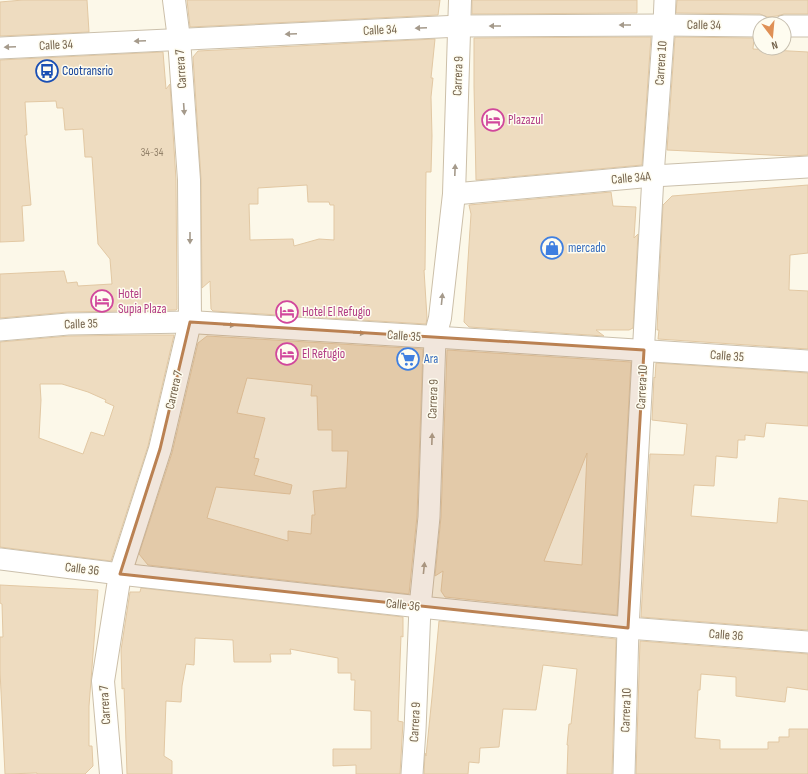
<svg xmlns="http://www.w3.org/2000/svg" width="808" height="774" viewBox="0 0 808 774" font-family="'Sofia Sans Condensed',sans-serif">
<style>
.building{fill:#eedcc0;stroke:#e2c8a3;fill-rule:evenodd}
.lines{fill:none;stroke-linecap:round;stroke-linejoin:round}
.minor-casing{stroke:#cbc0ac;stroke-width:23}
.secondary-casing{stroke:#ccbfa8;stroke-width:24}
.minor{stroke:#fff;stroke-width:21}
.secondary{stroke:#fff;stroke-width:22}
.oneway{fill:#a59a8b}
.marked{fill:#ba8152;fill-opacity:0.2;stroke:#ba8152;stroke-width:3;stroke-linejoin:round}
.labels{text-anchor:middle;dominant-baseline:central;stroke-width:3;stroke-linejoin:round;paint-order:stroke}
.number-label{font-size:11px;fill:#93826a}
.street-label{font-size:13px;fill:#75644d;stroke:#fefcf0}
.transit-label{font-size:13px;fill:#164399;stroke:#fefcf0;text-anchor:start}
.hotel-label{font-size:13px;fill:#b23c85;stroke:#fefcf0;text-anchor:start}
.shop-label{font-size:13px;fill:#366cbe;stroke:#fefcf0;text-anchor:start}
</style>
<rect width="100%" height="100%" fill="#fcf8e9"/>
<g class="building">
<path d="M23 0H87L89 32 0 36V2Z"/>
<path d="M187 0H440L438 15 190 27Z"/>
<path d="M472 0H637V13L472 14Z"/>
<path d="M677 0H808V14H784L777 16 767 17 760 14 676 13Z"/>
<path d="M651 37 642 165 476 180 474 86V38Z"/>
<path d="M675 37 754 38 753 49 808 52V155L790 156 667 150Z"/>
<path d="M435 39 431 78H433L431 97 432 136 431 172H426L425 270H424L427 318 426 324 213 311 211 309 210 281 202 288 201 179 193 57 198 51ZM307 185 308 202H329L330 205H334V240L319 239 294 246 293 239 250 240 249 204H258V188Z"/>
<path d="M163 52 166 89 170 84 176 180 177 309 176 310 68 312 0 318V274L64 271 67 283 77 282 78 286 112 284 110 259 98 244 92 157H85L83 129 65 130 63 108H57L56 101 25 102 27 135H25L31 205 22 206 24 241 0 242V60Z"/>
<path d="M808 185V253L790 255 789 290 808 291V349L658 339 659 330H657L663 205 672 196Z"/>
<path d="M611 192 613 206 636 207 634 238 638 234 633 328 629 330H596L604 336 469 327 464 322 471 214 469 205Z"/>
<path d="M147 335H174L148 446 111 561 0 547V342L69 336ZM40 384H62L88 392 106 400 105 402 114 406 104 436 91 432 83 454 39 438 41 400Z"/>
<path d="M207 336 423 349 417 516 409 594 148 565 139 554 172 453 198 343ZM247 378 312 385 311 396H317L318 430H332V451H348L346 488H340L313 491 315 515H312L311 534 288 531V541L207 518 216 487 290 494 292 485 254 475 259 459 254 458 265 418 237 413Z"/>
<path d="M447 350 631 362 617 615 445 597 441 591 443 571 435 576 441 517ZM587 453 582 565 544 561Z"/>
<path d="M656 363 808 373V426L766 423 764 437 745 435V440H738L737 458 716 456 714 486 694 485 691 516 777 523 779 498 808 501V630L641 617 650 454 684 455 687 424 652 420 654 377 655 378Z"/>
<path d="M0 585 98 590 89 706V746H92L93 766 85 774H37V773L5 774 0 671V637H3L2 604 0 603Z"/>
<path d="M141 588 403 617V637L401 636 400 662 398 721 403 722 400 774H356V765L333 766V749H371V711L354 710 355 680H351V673H338V658L290 649 291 654H270L271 662H234L233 640 195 638 194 665 186 664 182 686 181 702 166 701 164 756 172 761V774H127L125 711 124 688 122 689 121 650 130 592H140Z"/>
<path d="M439 621 616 639 612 774H567L568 745H567L569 724H571L577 669 543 665 536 710 503 709 499 747 480 748 479 763 469 762 468 774H424L425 753 426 756 432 697Z"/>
<path d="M640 641 808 654V690L787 687 785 702 736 696V677L701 674 700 690H698L695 738 720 740V749H768V742H779V737H789V729H808V774H636Z"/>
</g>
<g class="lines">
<g class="minor-casing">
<g id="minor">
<path d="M784 26H808"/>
<path d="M0 48 460 26 664 25 760 26"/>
<path d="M454 194 653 176 808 167"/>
<path d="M0 330 68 324 190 322"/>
<path d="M0 559 120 574 420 607 628 628 808 642"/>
<path d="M412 774 415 730 420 607 429 517 435 337 808 361"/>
<path d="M624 774 628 628 653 176 664 24 665 0"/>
</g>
</g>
<g class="secondary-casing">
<g id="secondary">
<path d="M190 322 435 337 440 318 454 194 460 0"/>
<path d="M111 774 103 681 120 574 160 449 190 322 189 180 179 39 174 0"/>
</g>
</g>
<use href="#minor" class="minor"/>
<use href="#secondary" class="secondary"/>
</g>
<defs><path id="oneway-solid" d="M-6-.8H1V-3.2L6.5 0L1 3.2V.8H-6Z"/></defs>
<g class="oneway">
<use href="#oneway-solid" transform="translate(625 25) rotate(180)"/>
<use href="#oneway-solid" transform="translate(495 26) rotate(180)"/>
<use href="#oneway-solid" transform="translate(421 28) rotate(177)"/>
<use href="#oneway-solid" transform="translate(291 34) rotate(177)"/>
<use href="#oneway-solid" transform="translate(140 41) rotate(177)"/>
<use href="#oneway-solid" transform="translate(10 47) rotate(177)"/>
<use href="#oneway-solid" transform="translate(184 109) rotate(86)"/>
<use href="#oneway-solid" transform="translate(455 170) rotate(-88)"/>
<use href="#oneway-solid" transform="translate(190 238) rotate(90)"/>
<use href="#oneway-solid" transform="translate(442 299) rotate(-84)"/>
<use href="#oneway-solid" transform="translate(229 325) rotate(4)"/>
<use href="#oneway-solid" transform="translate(359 333) rotate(4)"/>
<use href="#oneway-solid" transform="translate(432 439) rotate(-88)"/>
<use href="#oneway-solid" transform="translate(424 568) rotate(-84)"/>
</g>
<path class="marked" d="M190 322 644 350 628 628 120 574 160 449Z"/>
<defs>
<g id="bus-ring" transform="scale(1.15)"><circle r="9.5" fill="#fefcf0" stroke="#1a4fb4" stroke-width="1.5"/><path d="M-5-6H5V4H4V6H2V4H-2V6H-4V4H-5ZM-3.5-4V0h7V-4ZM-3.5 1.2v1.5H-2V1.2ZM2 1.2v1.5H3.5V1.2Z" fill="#1a4fb4"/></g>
<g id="hotel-ring" transform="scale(1.15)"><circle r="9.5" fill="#fefcf0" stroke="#d1479c" stroke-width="1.5"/><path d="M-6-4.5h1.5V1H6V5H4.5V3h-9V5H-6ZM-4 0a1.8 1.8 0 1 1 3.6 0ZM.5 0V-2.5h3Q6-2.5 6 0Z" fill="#d1479c"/></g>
<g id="shop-ring" transform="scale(1.15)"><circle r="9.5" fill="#fefcf0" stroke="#3f7fe0" stroke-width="1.5"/><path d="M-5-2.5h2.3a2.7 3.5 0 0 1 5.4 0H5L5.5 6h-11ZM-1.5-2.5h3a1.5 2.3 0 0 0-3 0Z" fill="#3f7fe0"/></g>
<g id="supermarket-ring" transform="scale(1.15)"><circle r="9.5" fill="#fefcf0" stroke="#3f7fe0" stroke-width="1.5"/><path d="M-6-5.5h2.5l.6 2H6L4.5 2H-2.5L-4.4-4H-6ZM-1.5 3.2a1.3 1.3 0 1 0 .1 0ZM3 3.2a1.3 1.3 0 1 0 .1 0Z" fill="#3f7fe0"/></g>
</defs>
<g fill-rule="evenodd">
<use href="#bus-ring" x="47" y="71"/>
<use href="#hotel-ring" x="493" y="120"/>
<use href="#shop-ring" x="552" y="248"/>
<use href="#hotel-ring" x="102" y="301"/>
<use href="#hotel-ring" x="287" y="312"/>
<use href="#hotel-ring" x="287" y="354"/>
<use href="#supermarket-ring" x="408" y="359"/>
</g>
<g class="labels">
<g class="number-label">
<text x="152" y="152">34-34</text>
</g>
<g class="street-label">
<text transform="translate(704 25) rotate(1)">Calle 34</text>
<text transform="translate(380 30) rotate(-3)">Calle 34</text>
<text transform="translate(56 45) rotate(-3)">Calle 34</text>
<text transform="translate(661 63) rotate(-86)">Carrera 10</text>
<text transform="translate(181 69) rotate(-94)">Carrera 7</text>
<text transform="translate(458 76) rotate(-88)">Carrera 9</text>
<text transform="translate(631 178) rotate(-5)">Calle 34A</text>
<text transform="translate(81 324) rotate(-2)">Calle 35</text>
<text transform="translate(404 336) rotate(4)">Calle 35</text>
<text transform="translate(727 356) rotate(4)">Calle 35</text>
<text transform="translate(642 387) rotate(-87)">Carrera 10</text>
<text transform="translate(174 390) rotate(-77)">Carrera 7</text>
<text transform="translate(433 399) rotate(-88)">Carrera 9</text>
<text transform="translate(82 569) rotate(7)">Calle 36</text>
<text transform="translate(403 605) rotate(6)">Calle 36</text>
<text transform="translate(726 635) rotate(4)">Calle 36</text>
<text transform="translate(105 705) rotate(-94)">Carrera 7</text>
<text transform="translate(626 710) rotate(-88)">Carrera 10</text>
<text transform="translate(415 722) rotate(-87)">Carrera 9</text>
</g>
<g class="transit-label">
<text x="62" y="71">Cootransrio</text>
</g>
<g class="hotel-label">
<text x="508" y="120">Plazazul</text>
<text x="118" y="294">Hotel<tspan x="118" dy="15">Supia Plaza</tspan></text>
<text x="302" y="312">Hotel El Refugio</text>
<text x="302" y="354">El Refugio</text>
</g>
<g class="shop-label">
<text x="568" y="248">mercado</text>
<text x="424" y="359">Ara</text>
</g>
</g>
<g transform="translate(772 36) rotate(164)"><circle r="19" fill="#fefcf0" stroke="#c7bfaf"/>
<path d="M0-3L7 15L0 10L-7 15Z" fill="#df9055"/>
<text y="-6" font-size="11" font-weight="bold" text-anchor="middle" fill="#75644d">N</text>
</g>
</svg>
